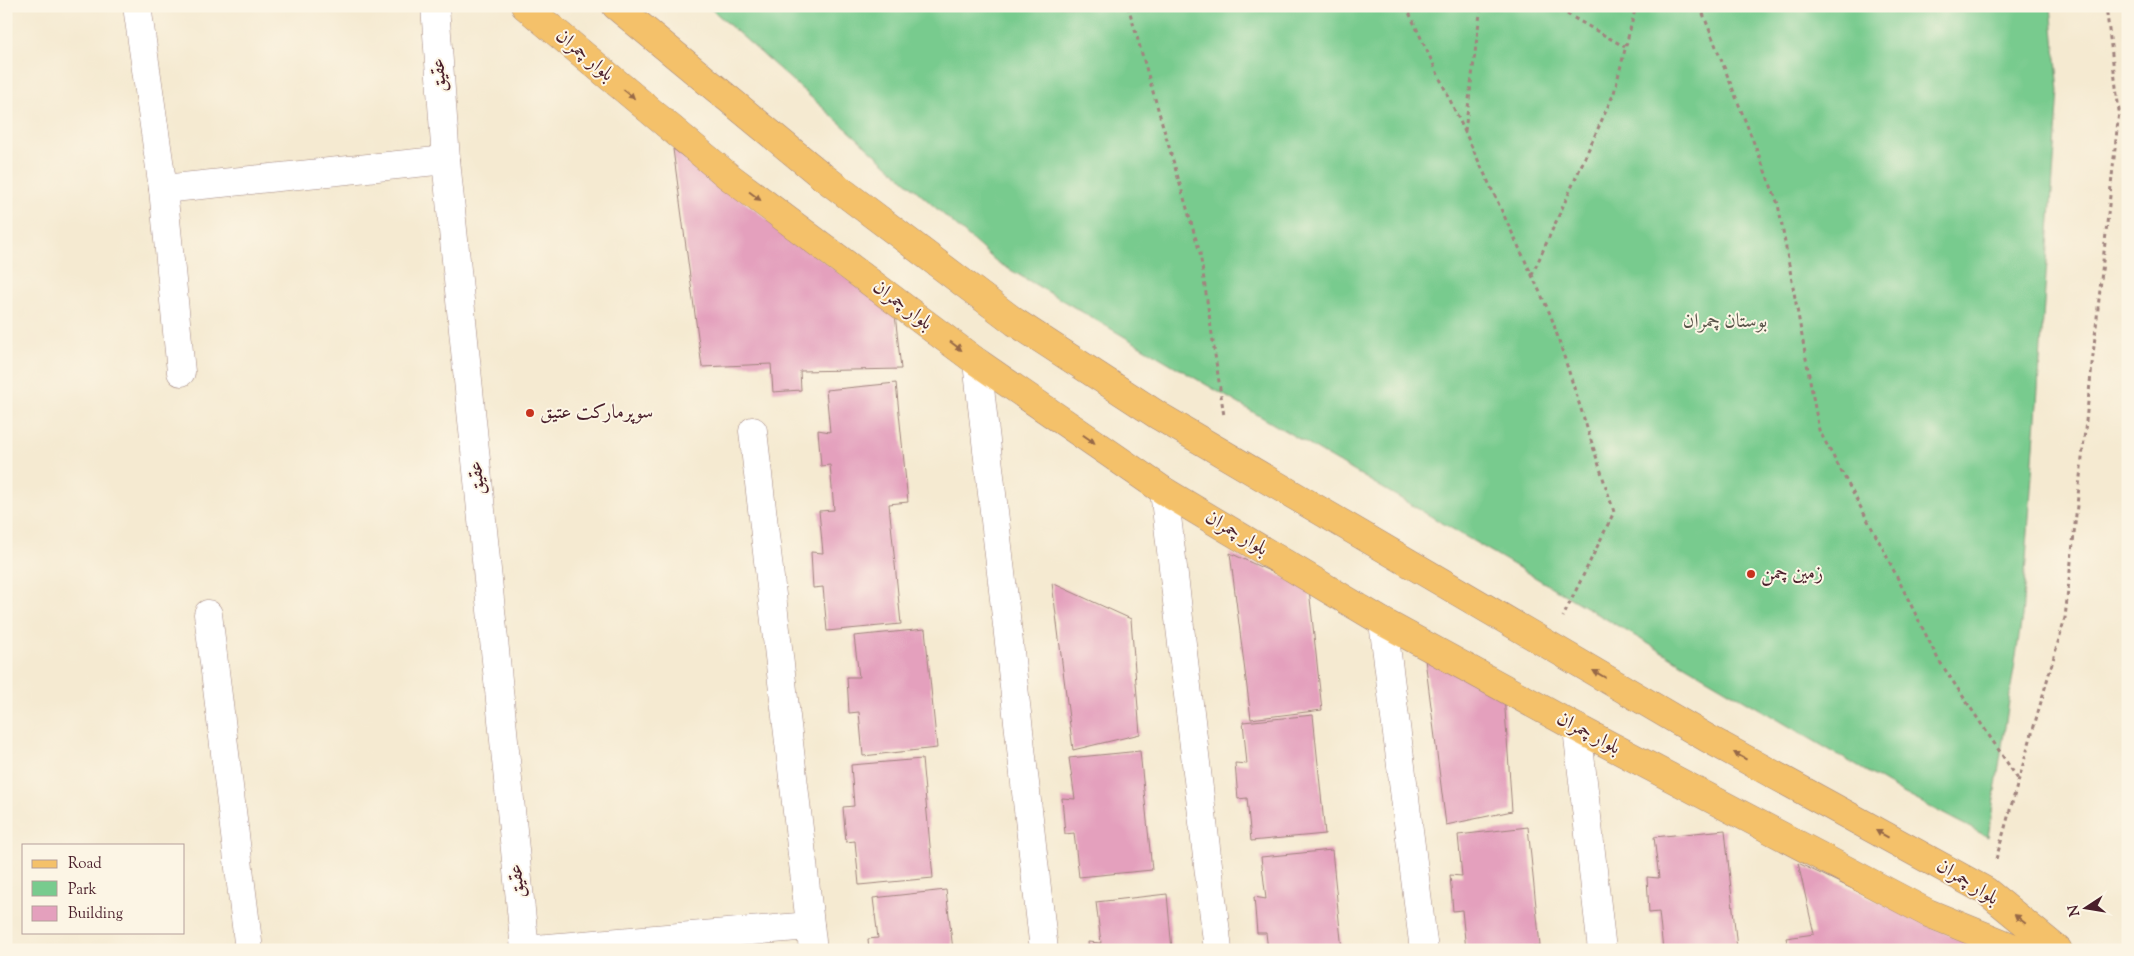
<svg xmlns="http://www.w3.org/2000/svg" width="2134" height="956" viewBox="0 0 2134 956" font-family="'Sorts Mill Goudy',Amiri,serif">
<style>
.green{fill:#78cb8e;stroke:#61755c}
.building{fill:#e4a0bd}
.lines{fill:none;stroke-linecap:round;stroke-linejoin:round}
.minor-casing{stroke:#a0847e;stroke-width:29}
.major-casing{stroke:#a0847e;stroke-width:29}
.path{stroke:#a0847e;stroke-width:3;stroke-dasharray:4 4;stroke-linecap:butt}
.minor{stroke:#fff;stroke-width:28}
.major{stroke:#f4c16a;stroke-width:28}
.oneway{fill:#966847}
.poi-dot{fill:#c8321e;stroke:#fcf5e5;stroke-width:2}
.labels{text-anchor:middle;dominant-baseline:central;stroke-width:4;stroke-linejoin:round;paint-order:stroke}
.street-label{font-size:20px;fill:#4a1f2b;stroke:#fcf5e5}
.park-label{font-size:20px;fill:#585349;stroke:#fcf5e5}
.poi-label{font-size:20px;fill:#4a1f2b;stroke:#fcf5e5;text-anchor:start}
</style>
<rect width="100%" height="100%" fill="#fcf5e5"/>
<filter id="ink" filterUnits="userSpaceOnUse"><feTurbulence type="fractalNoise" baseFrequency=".02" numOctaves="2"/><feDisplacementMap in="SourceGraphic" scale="10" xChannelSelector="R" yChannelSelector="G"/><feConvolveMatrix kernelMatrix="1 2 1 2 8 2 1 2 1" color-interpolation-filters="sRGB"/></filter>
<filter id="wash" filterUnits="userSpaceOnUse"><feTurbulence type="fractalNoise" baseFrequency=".0096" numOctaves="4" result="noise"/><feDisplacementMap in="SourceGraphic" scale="20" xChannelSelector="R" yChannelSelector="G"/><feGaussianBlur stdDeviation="1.12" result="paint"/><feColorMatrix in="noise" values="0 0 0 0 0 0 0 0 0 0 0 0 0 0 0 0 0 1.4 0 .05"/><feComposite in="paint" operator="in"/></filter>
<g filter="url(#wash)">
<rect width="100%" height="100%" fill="#f5ead1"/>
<path class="green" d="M708 6H2051L2059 91 2022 617 1988 837 1903 793 997 262Z"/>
<g id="blocks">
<g class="building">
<path d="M673 149 895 314 901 369 800 371 801 390 773 392 771 364 702 367Z"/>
<path d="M896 383 908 502 889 504 901 624 827 631 823 587 813 588 811 552 823 553 819 511 834 510 830 465 821 466 818 430 830 432 826 390Z"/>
<path d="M1230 553 1309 589 1322 710 1251 719Z"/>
<path d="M1052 583 1131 619 1140 734 1073 750Z"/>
<path d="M925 629 937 748 863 756 859 712 849 713 847 677H859L854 636Z"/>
<path d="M1425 659 1504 695 1512 811 1446 825Z"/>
<path d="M1313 715 1325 834 1251 841 1247 798 1238 799 1235 763 1247 764 1243 722Z"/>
<path d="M1140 751 1152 870 1079 877 1074 833 1065 834 1062 798 1075 799 1069 758Z"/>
<path d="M922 759 933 878 859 885 855 841 846 842 843 807 854 806 851 765Z"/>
<path d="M1528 827 1540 946 1507 950H1466L1462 910 1453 911 1450 875 1462 876 1458 835Z"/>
<path d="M1725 830 1737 949 1663 950 1659 912 1649 913 1647 877 1659 878 1654 837Z"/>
<path d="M1332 850 1342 950H1268L1266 933H1257L1254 897 1266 899 1261 857Z"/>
<path d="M1798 863 1951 936 1985 950H1789L1786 938 1814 934Z"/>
<path d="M946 890 953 950H869L868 939 878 938 873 898Z"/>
<path d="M1167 894 1172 950H1089L1088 942 1101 943 1096 902Z"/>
</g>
</g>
</g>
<g filter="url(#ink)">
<use href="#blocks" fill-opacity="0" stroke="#a0847e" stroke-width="1"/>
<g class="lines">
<g class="minor-casing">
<g id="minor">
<path d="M137 6 163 189 181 372"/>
<path d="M435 6 446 160 525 950"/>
<path d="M163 189 446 160"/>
<path d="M977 362 1044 950"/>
<path d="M753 431 813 950"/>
<path d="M1164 491 1218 950"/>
<path d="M208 614 249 950"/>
<path d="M1383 622 1424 950"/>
<path d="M1577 728 1602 950"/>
<path d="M524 950 810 926"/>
</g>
</g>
<g class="major-casing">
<g id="major">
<path d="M525 6 727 175 977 362 1164 491 1383 622 1577 728 1928 913 2019 950"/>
<path d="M616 6 822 176 1015 322 1159 416 1707 738 1986 891 2058 950"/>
</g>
</g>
<g class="path">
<path d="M1128 6 1200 253 1224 416"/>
<path d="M1406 6 1551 316 1614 512 1563 617"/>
<path d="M1553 6 1625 47"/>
<path d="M1700 6 1778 204 1819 430 1881 545 1938 659 2018 779"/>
<path d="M1465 131 1481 6"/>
<path d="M1532 275 1614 93 1636 6"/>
<path d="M1996 859 2065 618 2119 111 2106 6"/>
</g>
<use href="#minor" class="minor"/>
<use href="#major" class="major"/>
</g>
<defs><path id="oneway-solid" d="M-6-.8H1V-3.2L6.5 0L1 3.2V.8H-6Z" transform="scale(1.25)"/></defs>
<g class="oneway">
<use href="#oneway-solid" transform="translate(629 94) rotate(40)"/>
<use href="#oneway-solid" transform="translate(755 196) rotate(37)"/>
<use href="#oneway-solid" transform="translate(956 346) rotate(37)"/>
<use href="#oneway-solid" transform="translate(1089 439) rotate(35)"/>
<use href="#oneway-solid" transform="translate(1599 674) rotate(-150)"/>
<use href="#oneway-solid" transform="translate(1740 756) rotate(-151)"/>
<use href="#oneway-solid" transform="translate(1882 834) rotate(-151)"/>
<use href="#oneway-solid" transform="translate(2020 919) rotate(-141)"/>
</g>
</g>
<g class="poi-dot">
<circle cx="530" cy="413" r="5"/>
<circle cx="1751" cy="574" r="5"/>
</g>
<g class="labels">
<g class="street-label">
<text transform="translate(584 56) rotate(40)">بلوار چمران</text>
<text transform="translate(440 75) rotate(-94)">عقیق</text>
<text transform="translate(902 306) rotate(37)">بلوار چمران</text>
<text transform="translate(478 478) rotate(-96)">عقیق</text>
<text transform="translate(1236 534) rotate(31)">بلوار چمران</text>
<text transform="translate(1588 734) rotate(28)">بلوار چمران</text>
<text transform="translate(518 881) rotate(-96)">عقیق</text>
<text transform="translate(1967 883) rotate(32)">بلوار چمران</text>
</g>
<g class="park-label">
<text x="1725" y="322">بوستان چمران</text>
</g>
<g class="poi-label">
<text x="540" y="413">سوپرمارکت عتیق</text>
<text x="1761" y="574">زمین چمن</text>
</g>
</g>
<rect width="2134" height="956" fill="none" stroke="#fcf5e5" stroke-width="25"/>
<rect x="22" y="844" width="162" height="90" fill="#fcf5e5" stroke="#b59f9b"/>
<rect x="32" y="860" width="25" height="8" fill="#f4c16a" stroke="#b59f9b"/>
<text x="68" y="868" font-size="15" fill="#4a1f2b">Road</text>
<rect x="32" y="881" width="25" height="15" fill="#78cb8e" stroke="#b59f9b"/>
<text x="68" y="894" font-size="15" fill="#4a1f2b">Park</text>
<rect x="32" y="906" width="25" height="15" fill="#e4a0bd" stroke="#b59f9b"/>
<text x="68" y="918" font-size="15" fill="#4a1f2b">Building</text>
<g transform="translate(2086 908) rotate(258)" stroke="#fcf5e5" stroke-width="4" paint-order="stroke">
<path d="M0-4L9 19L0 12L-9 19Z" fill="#4a1f2b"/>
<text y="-8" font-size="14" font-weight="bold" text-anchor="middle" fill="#4a1f2b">N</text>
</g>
</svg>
